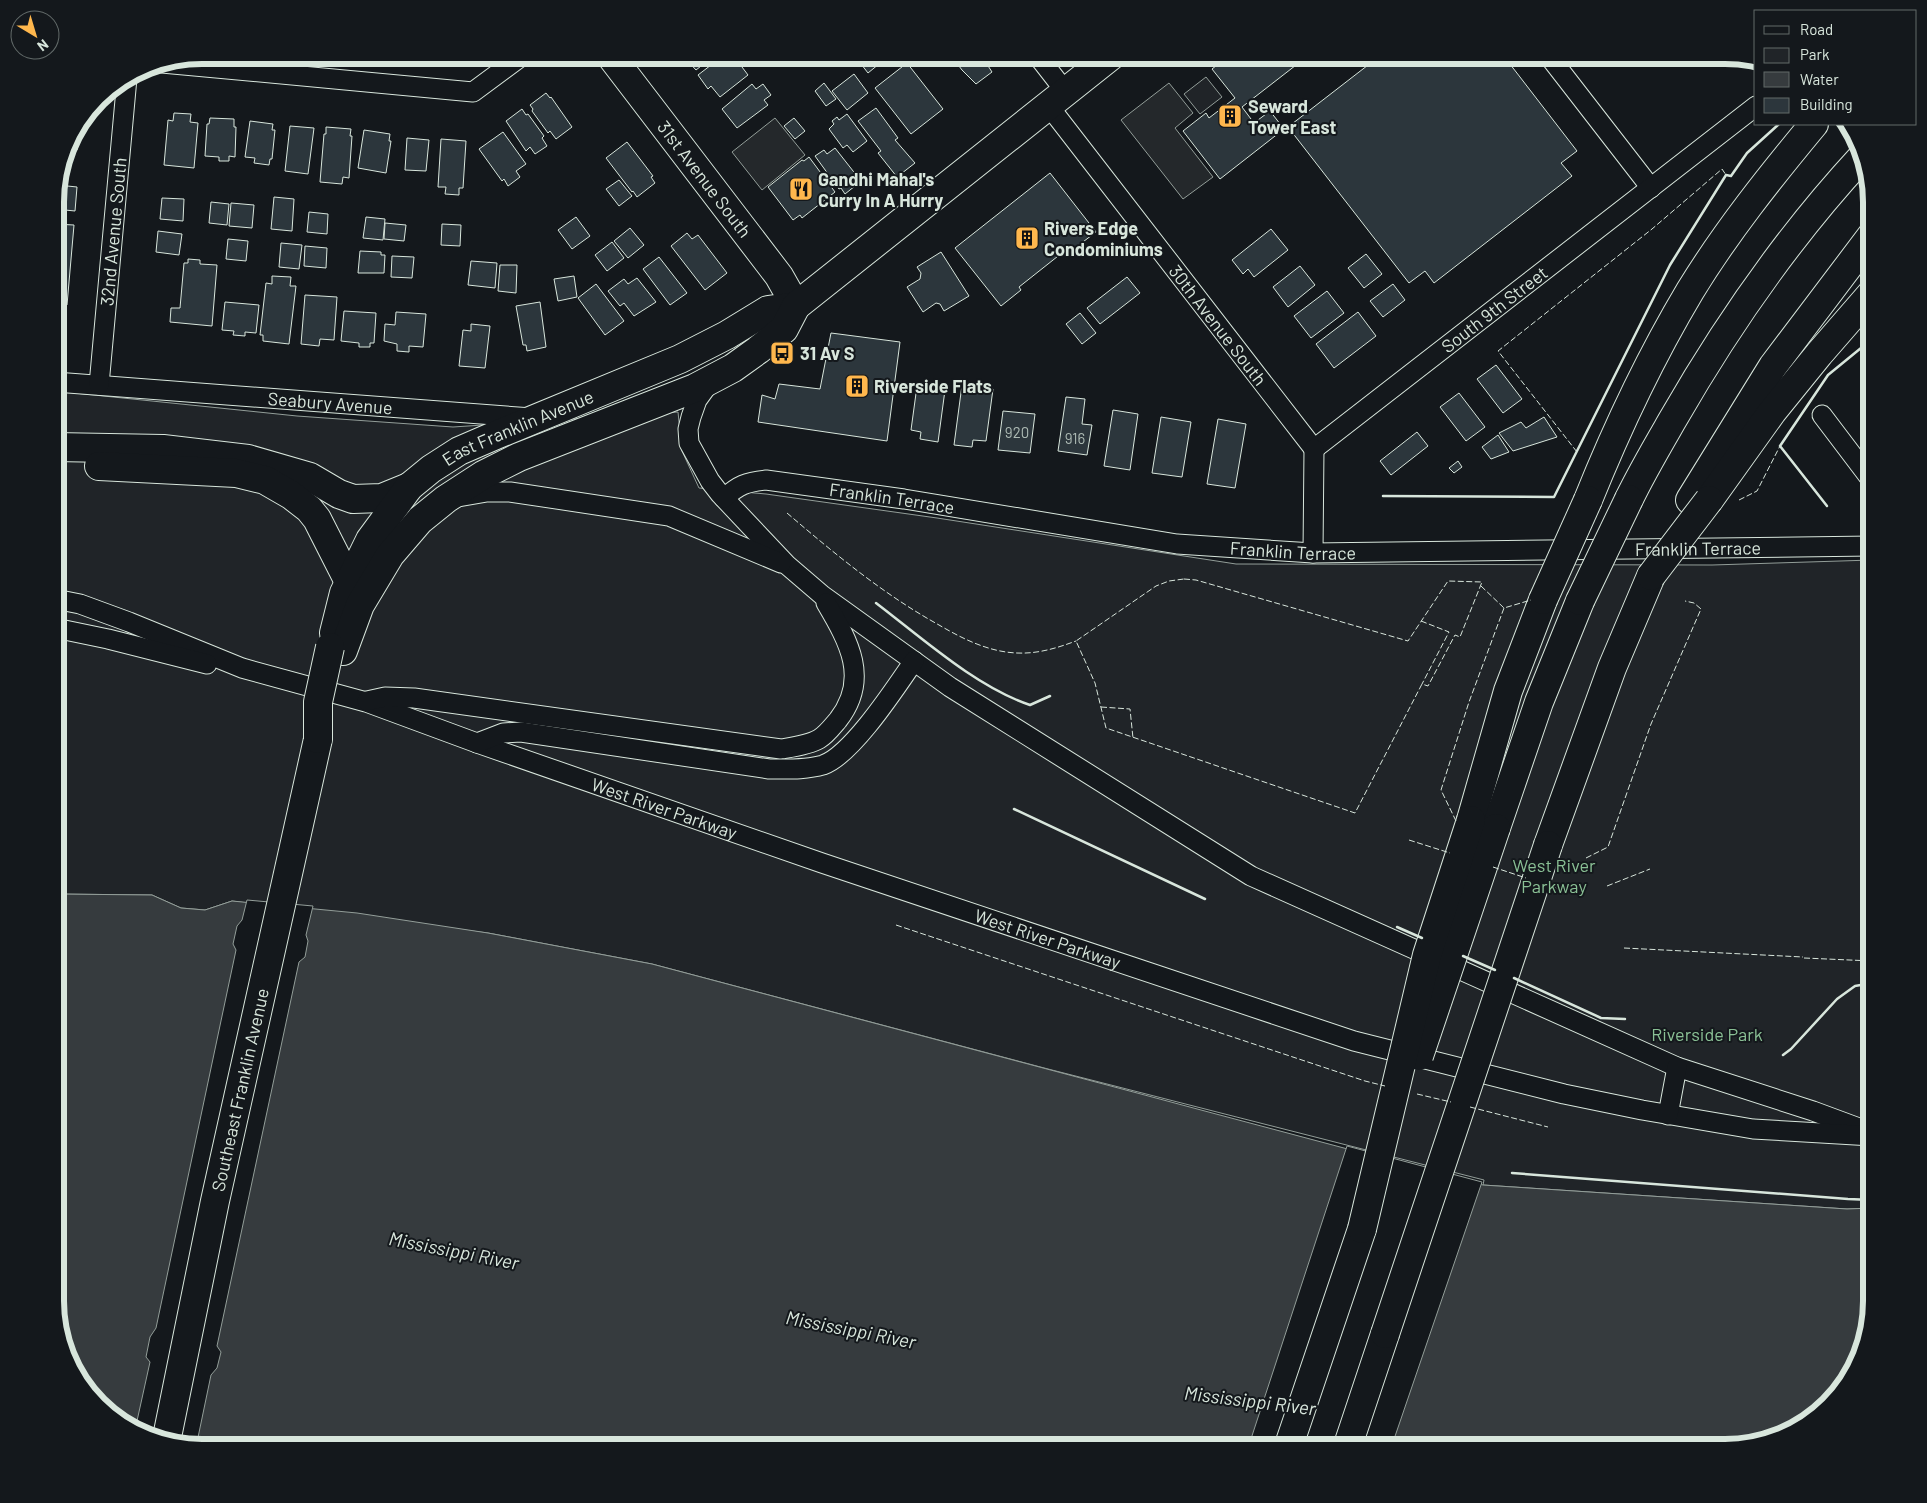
<svg xmlns="http://www.w3.org/2000/svg" width="1927" height="1503" viewBox="0 0 1927 1503" font-family="Barlow,sans-serif">
<style>
.green{fill:#202428;stroke:#939e99}
.parking{fill:#24282b;stroke:#939e99}
.water{fill:#363b3e;stroke:#939e99}
.pier{fill:#14181c;stroke:#939e99}
.building{fill:#2c363c;stroke:#d8e6dc}
.lines{fill:none;stroke-linecap:round;stroke-linejoin:round}
.street-casing{stroke:#d8e6dc;stroke-width:21}
.secondary-casing{stroke:#d8e6dc;stroke-width:30}
.highway-casing{stroke:#d8e6dc;stroke-width:30}
.street{stroke:#14181c;stroke-width:19}
.secondary{stroke:#14181c;stroke-width:28}
.highway{stroke:#14181c;stroke-width:28}
.secondary-bridge-casing{stroke:#d8e6dc;stroke-width:30;stroke-linecap:butt}
.highway-bridge-casing{stroke:#d8e6dc;stroke-width:30;stroke-linecap:butt}
.secondary-bridge{stroke:#14181c;stroke-width:28}
.highway-bridge{stroke:#14181c;stroke-width:28}
.fence{stroke:#d8e6dc;stroke-width:1;stroke-dasharray:6 2.5;stroke-linecap:butt}
.wall{stroke:#d8e6dc;stroke-width:2.5}
.labels{text-anchor:middle;dominant-baseline:central;stroke-width:4;stroke-linejoin:round;paint-order:stroke}
.number-label{font-size:15px;fill:#adbab4}
.poi-label{font-size:18px;font-weight:bold;fill:#d8e6dc;stroke:#14181c;text-anchor:start}
.street-label{font-size:18px;fill:#d8e6dc;stroke:#14181c}
.park-label{font-size:18px;fill:#8ac095;stroke:#14181c}
.water-label{font-size:19px;font-style:italic;fill:#d8e6dc;stroke:#14181c}
.rim{fill:none;stroke:#d8e6dc;stroke-width:6}
</style>
<rect width="100%" height="100%" fill="#14181c"/>
<g class="green">
<path d="M1206 77 1222 97 1200 114 1184 94Z"/>
<path d="M55 391 297 416 453 427 678 412 682 451 699 488 766 494 937 518 1236 564 1712 565 1872 560V1208L1847 1209 1483 1185 1484 1180 1048 1069 652 964 488 933 232 901 205 910 181 908 152 895 55 894Z"/>
</g>
<g class="parking">
<path d="M1169 83 1193 113 1175 128 1213 177 1183 199 1121 120Z"/>
<path d="M775 118 805 155 762 190 732 152Z"/>
</g>
<path class="water" d="M55 894 152 895 181 908 205 910 232 901 357 913 488 933 652 964 1483 1185 1847 1209 1872 1208V1302L1864 1349 1842 1391 1790 1433 1726 1448H201L154 1440 112 1418 70 1367 55 1311Z"/>
<g class="pier">
<path d="M247 900 313 906 306 935 308 941 305 957 299 962 217 1346 221 1352 217 1368 211 1375 196 1447 154 1440 135 1430 150 1362 146 1357 150 1337 156 1328 236 950 233 944 237 926 242 920Z"/>
<path d="M1347 1146 1482 1182 1391 1448H1248Z"/>
</g>
<g class="building">
<path d="M689 55H715L696 70 687 60 691 57Z"/>
<path d="M724 55H733L748 75 720 97 711 86 708 89 698 75Z"/>
<path d="M790 55H812L798 66Z"/>
<path d="M882 55 885 59 868 73 855 56Z"/>
<path d="M955 55H981L992 72 976 84 962 70 952 57Z"/>
<path d="M1230 55H1309L1242 107 1254 123 1270 111 1284 129 1220 179 1183 131 1206 113 1209 118 1235 98 1212 69Z"/>
<path d="M1381 55H1503L1577 151 1561 163 1572 176 1434 283 1425 271 1409 283 1288 127Z"/>
<path d="M907 63 943 109 911 134 875 88Z"/>
<path d="M854 74 868 93 847 110 832 91Z"/>
<path d="M824 83 836 99 826 106 815 91Z"/>
<path d="M752 84 756 89 763 84 771 95 764 100 768 105 737 128 722 109Z"/>
<path d="M546 93 550 98 551 97 572 127 556 139 550 131 548 133 532 111 533 109 530 105Z"/>
<path d="M876 108 898 138 895 140 915 163 897 177 878 153 881 151 858 121Z"/>
<path d="M522 109 526 115 528 114 544 136 542 138 547 146 535 154 530 147 526 151 506 121Z"/>
<path d="M174 113 191 114 190 122 198 123 194 168 164 165 168 120 173 121Z"/>
<path d="M847 114 867 141 853 152 847 145 843 148 829 129 834 124 832 121 837 117 839 120Z"/>
<path d="M210 118 234 119V127H236L235 157 229 156V161H219V157L205 156 207 124H209Z"/>
<path d="M794 118 805 131 795 139 784 126Z"/>
<path d="M250 121 273 124 272 130H275L272 159H270L269 165 254 163 255 158 245 157Z"/>
<path d="M290 126 314 128 308 174 285 171Z"/>
<path d="M326 127 351 129 350 136H352L349 178 343 177 342 184 320 182 324 134H326Z"/>
<path d="M364 130 390 134 389 141H391L386 173 358 168Z"/>
<path d="M503 132 526 164 516 171 520 177 508 186 504 179 502 181 479 149Z"/>
<path d="M72 136 78 138 77 150 65 149Z"/>
<path d="M407 138 429 140 426 171 405 170Z"/>
<path d="M441 139 466 141 463 188H459V195L445 194 446 187H438Z"/>
<path d="M627 142 653 176 651 177 655 183 637 197 633 191 632 192 606 158Z"/>
<path d="M835 148 857 176 856 177 860 182 845 194 841 188 839 189 815 156 824 150 827 154Z"/>
<path d="M809 157 835 192 802 218 800 215 793 220 768 187 802 160 804 161Z"/>
<path d="M1050 173 1096 232 1075 248 1072 245 1019 287 1021 290 1001 306 955 248Z"/>
<path d="M619 180 632 196 619 206 606 189Z"/>
<path d="M58 185 77 187 75 211 55 209Z"/>
<path d="M274 197 294 199 292 231 271 229Z"/>
<path d="M162 198 184 199 183 221 160 219Z"/>
<path d="M211 202 229 204 227 225 209 223Z"/>
<path d="M231 203 254 205 252 228 229 226Z"/>
<path d="M309 212 328 214 327 234 307 232Z"/>
<path d="M366 217 385 219 383 240 363 238Z"/>
<path d="M576 217 590 236 572 249 558 230Z"/>
<path d="M385 223 406 225 404 241 384 239Z"/>
<path d="M55 224 74 225 67 305 56 304 55 312Z"/>
<path d="M442 224 461 225 460 246 441 245Z"/>
<path d="M630 228 644 245 628 258 614 241Z"/>
<path d="M1271 229 1288 250 1254 277 1248 269 1243 274 1232 260Z"/>
<path d="M158 231 182 234 179 255 156 252Z"/>
<path d="M687 233 692 239 698 235 727 273 705 290 671 246Z"/>
<path d="M228 239 248 241 246 261 226 259Z"/>
<path d="M612 242 624 258 607 271 595 255Z"/>
<path d="M281 243 302 245 299 269 279 267Z"/>
<path d="M305 246 327 248 326 268 304 266Z"/>
<path d="M360 251 381 252V255H385L384 273H358Z"/>
<path d="M941 252 969 296 944 311 940 304 936 303 923 312 907 287 920 279 921 273 917 267Z"/>
<path d="M1366 254 1382 274 1364 288 1348 268Z"/>
<path d="M392 256 414 257 412 278 391 277Z"/>
<path d="M659 257 687 293 670 305 643 269Z"/>
<path d="M188 259 200 260V264L217 265 212 326 170 322 171 308H180L184 263H188Z"/>
<path d="M471 261 497 263 495 288 468 285Z"/>
<path d="M500 265H517L516 293 498 291Z"/>
<path d="M1300 266 1315 285 1288 307 1273 287Z"/>
<path d="M272 276 291 277 290 286H296L289 344 263 341V335H260L266 283 272 284Z"/>
<path d="M574 276 577 297 558 301 554 279Z"/>
<path d="M1127 277 1140 293 1100 324 1087 308Z"/>
<path d="M637 278 656 302 634 316 624 303 620 306 608 291 624 279 628 284Z"/>
<path d="M596 284 624 321 605 335 578 298Z"/>
<path d="M1393 284 1405 300 1383 317 1370 301Z"/>
<path d="M1327 291 1344 313 1311 338 1294 316Z"/>
<path d="M305 295 337 297 334 340 320 339 319 346 301 344Z"/>
<path d="M225 302 259 305 256 333 245 332V336L233 335 234 331 222 330Z"/>
<path d="M540 302 546 347 527 351 526 345H523L516 306Z"/>
<path d="M344 311 376 313 374 343H370V347H359V343L341 341Z"/>
<path d="M396 312 426 314 423 347 409 346V352L397 351V344L384 341 385 324 395 325Z"/>
<path d="M1358 312 1376 336 1334 368 1316 344Z"/>
<path d="M1080 313 1096 333 1082 344 1066 324Z"/>
<path d="M471 324 490 326 485 368 459 366 463 330 471 331Z"/>
<path d="M831 333 900 342 887 441 758 422 762 395 775 399 779 384 820 389Z"/>
<path d="M1496 365 1522 399 1503 413 1477 379Z"/>
<path d="M1872 367V391L1862 378 1867 374 1865 372Z"/>
<path d="M962 385 993 389 986 441 973 440 972 447 954 445Z"/>
<path d="M917 386 945 390 938 442 920 439 921 432 911 430Z"/>
<path d="M1459 393 1485 427 1466 441 1440 407Z"/>
<path d="M1066 397 1085 399 1082 424 1092 425 1087 455 1058 451Z"/>
<path d="M1113 410 1138 414 1130 470 1104 466Z"/>
<path d="M1003 411 1035 414 1030 453 998 450Z"/>
<path d="M1161 417 1191 422 1182 477 1152 473Z"/>
<path d="M1544 417 1557 437 1513 451 1499 433 1521 422 1526 428Z"/>
<path d="M1218 419 1246 424 1235 488 1207 484Z"/>
<path d="M1417 432 1428 446 1391 475 1380 461Z"/>
<path d="M1498 435 1509 452 1491 459 1482 447Z"/>
<path d="M1458 461 1462 467 1454 473 1449 468Z"/>
</g>
<g class="lines">
<g class="street-casing">
<g id="street">
<path d="M1037 55 1065 91"/>
<path d="M1548 55 1651 188"/>
<path d="M162 63 473 92 523 55"/>
<path id="s1" d="M1048 105 1314 449"/>
<path id="s2" d="M55 382 532 418"/>
<path d="M710 382 697 400 691 417 688 429 689 443 710 481 720 494 787 565 822 595 950 687 1251 876 1677 1067 1813 1111 1867 1131"/>
<path id="s3" d="M99 385 127 78"/>
<path d="M1822 415 1872 481"/>
<path id="s4" d="M1314 449 1756 106"/>
<path d="M458 497 487 492H510L669 516 781 563"/>
<path id="s5" d="M724 498C739 485 746 482 766 480L904 499 1177 544 1313 553 1872 546"/>
<path d="M1313 553 1314 449"/>
<path id="s6" d="M55 599 80 604 129 622 242 668 366 702 477 743 822 863 1354 1041 1564 1094 1642 1110 1753 1129 1872 1136"/>
<path d="M55 628 108 639 207 664"/>
<path d="M367 701 385 697 414 698 781 749C793 747 809 745 819 739 826 735 832 727 838 720 870 679 849 642 826 603"/>
<path d="M477 743 503 733 521 732 769 769C787 769 806 770 823 765 852 755 896 687 914 661"/>
<path d="M1668 1115 1677 1067"/>
</g>
</g>
<g class="secondary-casing">
<g id="secondary">
<path id="s7" d="M610 55 779 276 796 306"/>
<path d="M55 447 163 449 248 459 310 477 339 494 353 499 382 498 409 487"/>
<path d="M99 466 236 473 265 480 291 495 309 509 317 519 349 582"/>
<path id="s8" d="M334 633 344 593 370 540 409 487 431 469 459 451 496 435 680 359 727 335 768 310 796 306"/>
<path d="M343 651 360 605 390 555 420 520 446 499 483 475 519 457 695 388 733 368 758 350 784 329 796 306 1112 55"/>
<path id="s9" d="M166 1442 215 1201 318 739"/>
</g>
</g>
<g class="highway-casing">
<g id="highway">
<path d="M1629 499C1642 472 1658 445 1673 419 1727 325 1788 237 1862 157"/>
<path d="M1588 500C1617 428 1650 358 1690 291 1726 232 1770 177 1814 124"/>
<path d="M1690 500 1773 366 1872 235"/>
<path d="M1709 500 1772 412 1819 354 1872 293"/>
<path d="M1471 820 1508 691 1543 600"/>
<path d="M1496 828 1539 702 1580 601"/>
<path d="M1548 845 1612 668 1651 576"/>
<path d="M1288 1448 1362 1229"/>
<path d="M1347 1448 1385 1334"/>
</g>
</g>
<use href="#street" class="street"/>
<use href="#secondary" class="secondary"/>
<use href="#highway" class="highway"/>
<g class="secondary-bridge-casing">
<path id="secondary-bridge" d="M318 739V702L330 647"/>
</g>
<g class="highway-bridge-casing">
<g id="highway-bridge">
<path d="M1651 576 1709 500"/>
<path d="M1543 600 1588 500"/>
<path d="M1580 601 1629 499"/>
<path d="M1419 1056 1496 828"/>
<path d="M1362 1229 1427 955 1471 820"/>
<path d="M1385 1334 1548 845"/>
</g>
</g>
<use href="#secondary-bridge" class="secondary-bridge"/>
<use href="#highway-bridge" class="highway-bridge"/>
<g class="fence">
<path d="M1577 452 1498 351 1652 229 1722 169 1726 175"/>
<path d="M1739 500 1757 491 1780 446"/>
<path d="M787 513C835 554 883 594 939 625 963 639 989 652 1017 653 1038 654 1057 648 1076 641"/>
<path d="M1184 579 1196 580 1408 641 1448 581 1482 582 1460 637 1455 635 1428 686 1422 684 1355 813 1106 728 1095 683 1076 641 1156 586 1169 581Z"/>
<path d="M1481 586 1504 608 1531 600"/>
<path d="M1421 621 1449 632 1422 684"/>
<path d="M1101 707 1130 709 1133 738"/>
<path d="M1456 821 1441 790 1469 702 1504 608"/>
<path d="M1409 840 1450 853"/>
<path d="M1586 858 1608 847 1651 724 1701 609 1694 603 1685 601"/>
<path d="M1493 867 1526 878"/>
<path d="M1545 884 1577 895"/>
<path d="M1607 886 1650 869"/>
<path d="M896 925 1365 1081 1385 1086"/>
<path d="M1624 948 1803 957"/>
<path d="M1804 958 1872 961"/>
<path d="M1417 1094 1451 1102"/>
<path d="M1470 1107 1548 1127"/>
</g>
<g class="wall">
<path d="M1383 496 1554 497 1670 265 1726 175 1731 176 1747 153 1779 124"/>
<path d="M1827 506 1780 446 1828 375 1872 339"/>
<path d="M876 603C922 638 976 687 1030 705L1050 696"/>
<path d="M1014 809 1205 899"/>
<path d="M1397 927 1422 938"/>
<path d="M1463 956 1495 970"/>
<path d="M1514 978 1601 1018 1625 1019"/>
<path d="M1783 1055 1791 1049 1837 999 1855 986 1872 983"/>
<path d="M1512 1173 1848 1199 1872 1200"/>
</g>
</g>
<defs>
<g id="building-square" transform="scale(1.25)"><rect x="-9" y="-9" width="18" height="18" rx="4" fill="#ffb74d" stroke="#14181c"/><path d="M-4-6H4V6H1V3H-1V6H-4ZM-2.5-4.3h1.7v1.8h-1.7ZM.8-4.3h1.7v1.8H.8ZM-2.5-1h1.7V.8h-1.7ZM.8-1h1.7V.8H.8Z" fill="#111"/></g>
<g id="restaurant-square" transform="scale(1.25)"><rect x="-9" y="-9" width="18" height="18" rx="4" fill="#ffb74d" stroke="#14181c"/><path d="M-5-6h1v4h1v-4h1v4h1v-4h1v5L-1.5 .5V6h-2V.5L-5-1ZM5-6V6H3V1.5H1.5Q1.5-4 5-6Z" fill="#111"/></g>
<g id="bus-square" transform="scale(1.25)"><rect x="-9" y="-9" width="18" height="18" rx="4" fill="#ffb74d" stroke="#14181c"/><path d="M-5-6H5V4H4V6H2V4H-2V6H-4V4H-5ZM-3.5-4V0h7V-4ZM-3.5 1.2v1.5H-2V1.2ZM2 1.2v1.5H3.5V1.2Z" fill="#111"/></g>
</defs>
<g fill-rule="evenodd">
<use href="#building-square" x="1230" y="116"/>
<use href="#restaurant-square" x="801" y="189"/>
<use href="#building-square" x="1027" y="238"/>
<use href="#bus-square" x="782" y="353"/>
<use href="#building-square" x="857" y="386"/>
</g>
<g class="labels">
<g class="number-label">
<text x="1017" y="432">920</text>
<text x="1075" y="438">916</text>
</g>
<g class="poi-label">
<text x="1248" y="106">Seward<tspan x="1248" dy="21">Tower East</tspan></text>
<text x="818" y="179">Gandhi Mahal's<tspan x="818" dy="21">Curry In A Hurry</tspan></text>
<text x="1044" y="228">Rivers Edge<tspan x="1044" dy="21">Condominiums</tspan></text>
<text x="800" y="353">31 Av S</text>
<text x="874" y="386">Riverside Flats</text>
</g>
<g class="street-label">
<text stroke="none"><textPath href="#s7" startOffset="156">31st Avenue South</textPath></text>
<text stroke="none"><textPath href="#s3" startOffset="154">32nd Avenue South</textPath></text>
<text stroke="none"><textPath href="#s4" startOffset="228">South 9th Street</textPath></text>
<text stroke="none"><textPath href="#s1" startOffset="278">30th Avenue South</textPath></text>
<text stroke="none"><textPath href="#s2" startOffset="276">Seabury Avenue</textPath></text>
<text stroke="none"><textPath href="#s8" startOffset="291">East Franklin Avenue</textPath></text>
<text stroke="none"><textPath href="#s5" startOffset="174">Franklin Terrace</textPath></text>
<text stroke="none"><textPath href="#s5" startOffset="984">Franklin Terrace</textPath></text>
<text stroke="none"><textPath href="#s5" startOffset="579">Franklin Terrace</textPath></text>
<text stroke="none"><textPath href="#s6" startOffset="645">West River Parkway</textPath></text>
<text stroke="none"><textPath href="#s6" startOffset="1050">West River Parkway</textPath></text>
<text stroke="none"><textPath href="#s9" startOffset="360">Southeast Franklin Avenue</textPath></text>
</g>
<g class="park-label">
<text x="1554" y="865">West River<tspan x="1554" dy="21">Parkway</tspan></text>
<text x="1707" y="1034">Riverside Park</text>
</g>
<g class="water-label">
<text transform="translate(454 1250) rotate(11)">Mississippi River</text>
<text transform="translate(851 1329) rotate(11)">Mississippi River</text>
<text transform="translate(1250 1400) rotate(7)">Mississippi River</text>
</g>
</g>
<path d="M0 0H1927V1503H0ZM202 64H1725A138 138 0 0 1 1863 202V1301A138 138 0 0 1 1725 1439H202A138 138 0 0 1 64 1301V202A138 138 0 0 1 202 64Z" fill="#14181c" fill-rule="evenodd"/>
<path class="rim" d="M202 64H1725A138 138 0 0 1 1863 202V1301A138 138 0 0 1 1725 1439H202A138 138 0 0 1 64 1301V202A138 138 0 0 1 202 64Z"/>
<rect x="1754" y="10" width="162" height="115" fill="#14181c" stroke="#626a69"/>
<rect x="1764" y="26" width="25" height="8" fill="#14181c" stroke="#626a69"/>
<text x="1800" y="35" font-size="15" fill="#d8e6dc">Road</text>
<rect x="1764" y="48" width="25" height="15" fill="#202428" stroke="#626a69"/>
<text x="1800" y="60" font-size="15" fill="#d8e6dc">Park</text>
<rect x="1764" y="72" width="25" height="15" fill="#363b3e" stroke="#626a69"/>
<text x="1800" y="85" font-size="15" fill="#d8e6dc">Water</text>
<rect x="1764" y="98" width="25" height="15" fill="#2c363c" stroke="#626a69"/>
<text x="1800" y="110" font-size="15" fill="#d8e6dc">Building</text>
<g transform="translate(35 35) rotate(142)"><circle r="24" fill="#14181c" stroke="#626a69"/>
<path d="M0-4L9 19L0 12L-9 19Z" fill="#ffb74d"/>
<text y="-8" font-size="14" font-weight="bold" text-anchor="middle" fill="#d8e6dc">N</text>
</g>
</svg>
